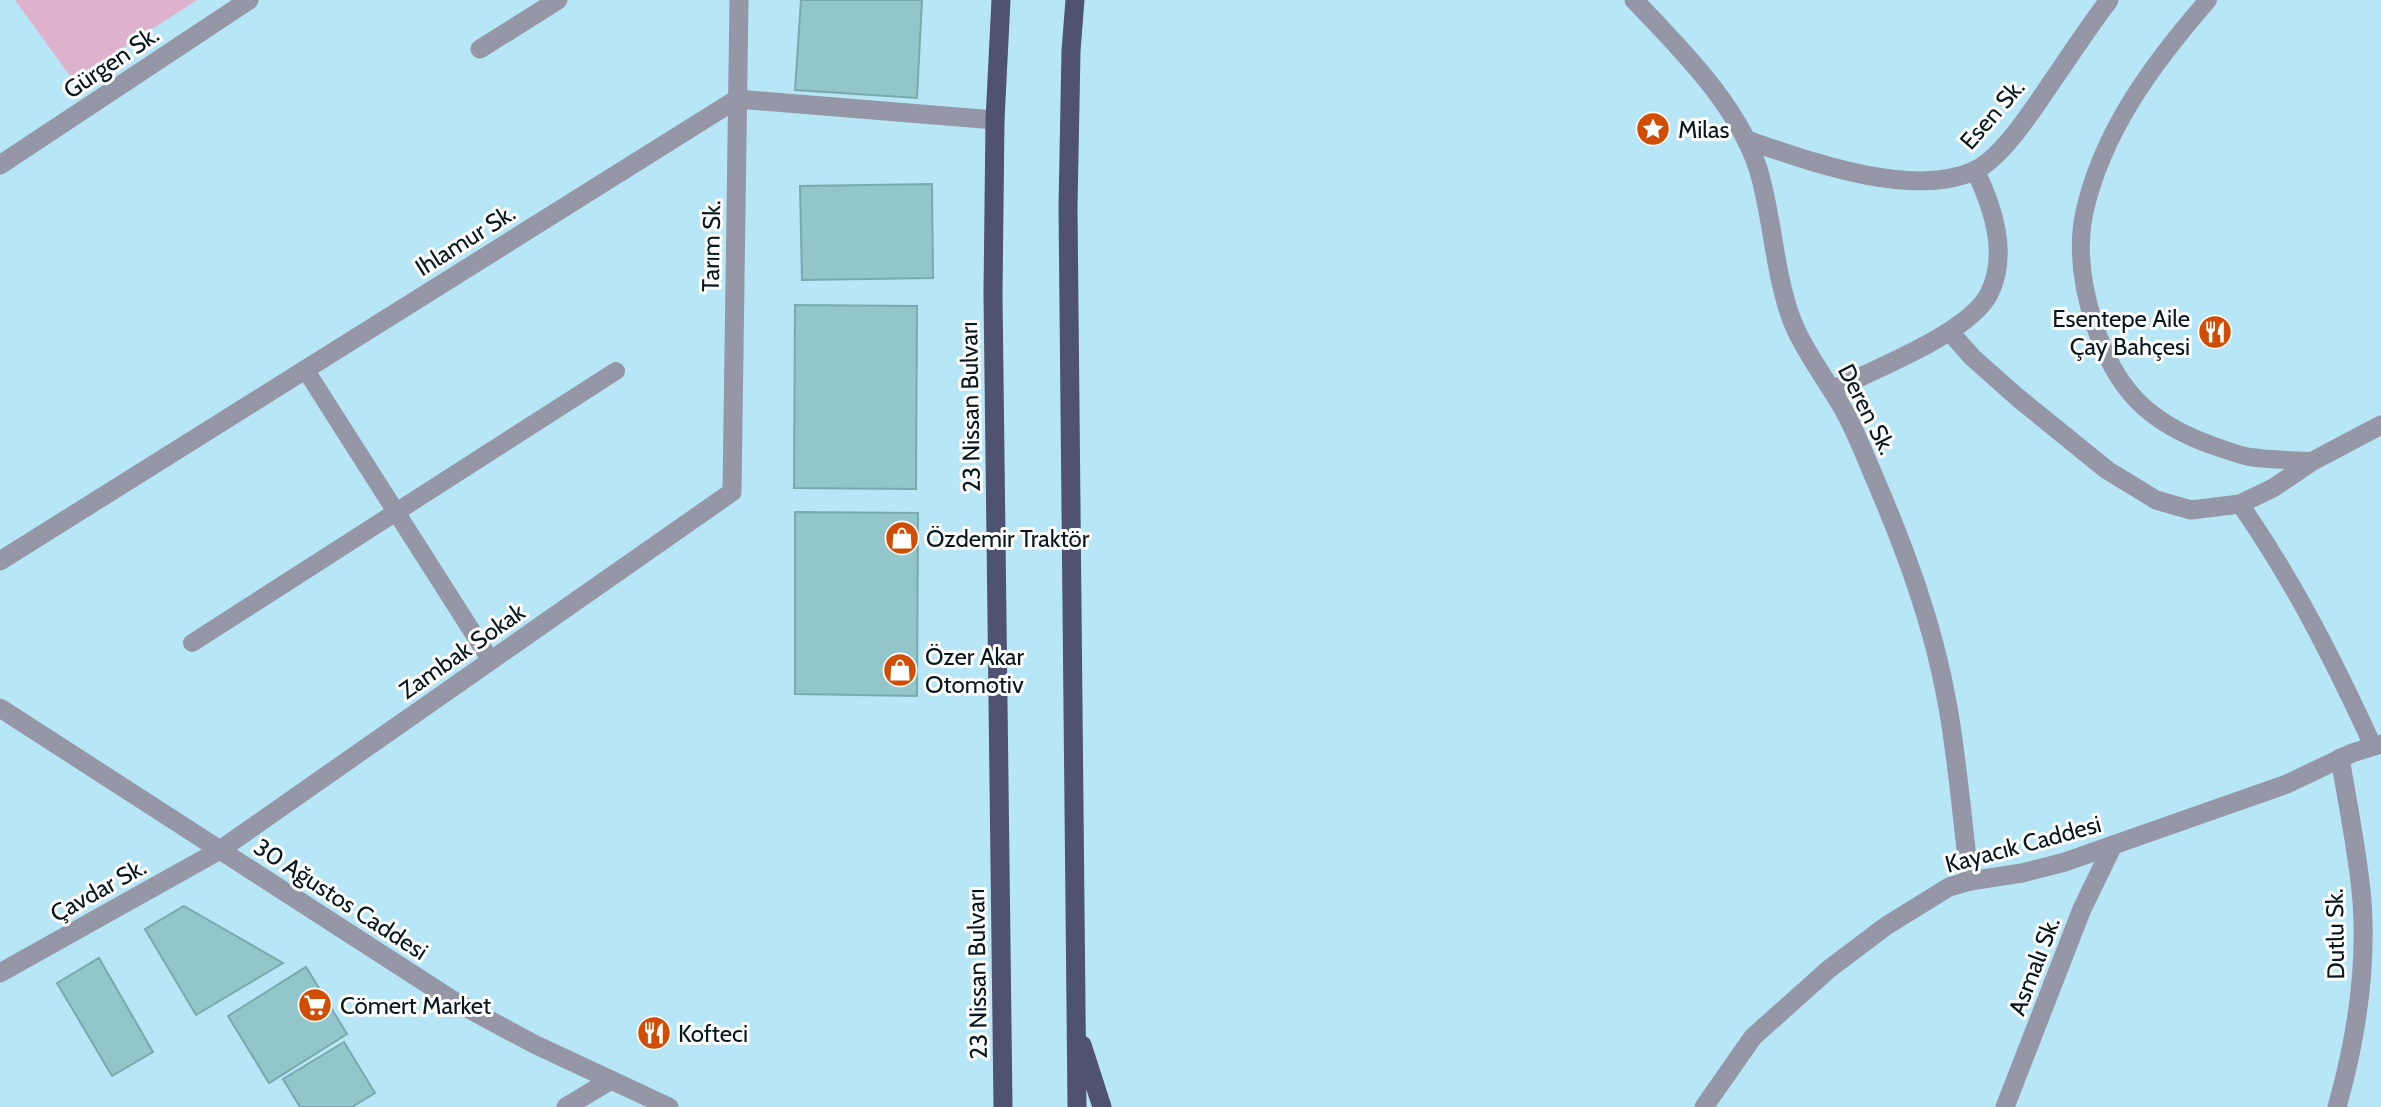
<svg xmlns="http://www.w3.org/2000/svg" width="2381" height="1107" viewBox="0 0 2381 1107" font-family="Cabin,sans-serif">
<style>
.green{fill:#deb2cd}
.building{fill:#93c6ca;stroke:#78aaad;stroke-width:2}
.lines{fill:none;stroke-linecap:round;stroke-linejoin:round}
.service{stroke:#9596a6;stroke-width:18}
.minor{stroke:#9596a6;stroke-width:19}
.tertiary{stroke:#9596a6;stroke-width:19}
.trunk{stroke:#4f5270;stroke-width:19}
.labels{text-anchor:middle;dominant-baseline:central;stroke-width:6;stroke-linejoin:round;paint-order:stroke}
.street-label{font-size:24px;fill:#06171d;stroke:#fefefe}
.poi-label{font-size:24px;fill:#06171d;stroke:#fefefe;text-anchor:start}
</style>
<rect width="100%" height="100%" fill="#b7e6f6"/>
<path class="green" d="M15 0H197L73 80Z"/>
<g class="building">
<path d="M801 0H922L917 98 795 90Z"/>
<path d="M932 184 933 278 802 280 800 186Z"/>
<path d="M795 305 917 306 916 489 794 488Z"/>
<path d="M795 512 918 513 917 696 795 694Z"/>
<path d="M184 906 283 963 196 1015 145 929Z"/>
<path d="M99 958 153 1052 112 1076 57 983Z"/>
<path d="M306 967 347 1034 269 1083 228 1016Z"/>
<path d="M344 1042 375 1093 352 1107H300L283 1079Z"/>
</g>
<g class="lines">
<g class="service">
<path d="M2208 0C2154 62 2102 131 2084 214 2077 249 2083 289 2094 323 2115 389 2148 423 2214 446 2226 450 2238 455 2250 457 2270 460 2292 460 2313 461"/>
<path d="M305 369 491 661"/>
<path d="M2240 504C2293 580 2334 661 2373 746"/>
<path d="M192 643 616 371"/>
</g>
<g class="minor">
<path d="M1634 0C1681 49 1744 111 1761 179 1773 225 1775 273 1791 318 1804 352 1829 383 1846 414 1856 433 1864 453 1872 472 1904 546 1933 623 1947 702 1958 761 1962 822 1970 881"/>
<path d="M480 49 558 0"/>
<path d="M1747 140C1809 161 1911 199 1974 171 2005 157 2040 98 2060 70 2076 46 2092 23 2109 0"/>
<path d="M0 165 249 0"/>
<path d="M1950 332 1972 357 2017 397 2107 470 2156 500 2191 510 2240 504 2273 488 2313 461 2381 425"/>
<path d="M1832 390C1873 370 1969 333 1989 294 2009 254 1993 207 1975 170"/>
<path d="M0 561 737 99 995 120"/>
<path d="M0 973 220 850 732 492 739 0"/>
<path d="M566 1107 611 1080"/>
<path d="M1704 1107 1753 1037 1829 969 1886 926 1949 887 1970 881 2022 873 2065 862 2287 784 2352 753 2381 744"/>
<path d="M2005 1107 2082 909 2113 845"/>
<path d="M2337 1107C2356 1040 2367 971 2362 901 2358 853 2348 806 2340 758"/>
</g>
<path class="tertiary" d="M0 708 454 1001 534 1044 669 1107"/>
<g class="trunk">
<path d="M1001 0 995 120 993 294 1003 1107"/>
<path d="M1075 0 1071 51 1068 207 1077 1107"/>
<path d="M1082 1045 1102 1107"/>
</g>
</g>
<defs>
<g id="sight-disc" transform="scale(1.75)"><circle r="9.5" fill="#d14d03" stroke="#fefefe"/><path d="M0-6L1.8-2.2L6-1.7L2.9 1.2L3.7 5.4L0 3.3L-3.7 5.4L-2.9 1.2L-6-1.7L-1.8-2.2Z" fill="#fff"/></g>
<g id="restaurant-disc" transform="scale(1.75)"><circle r="9.5" fill="#d14d03" stroke="#fefefe"/><path d="M-5-6h1v4h1v-4h1v4h1v-4h1v5L-1.5 .5V6h-2V.5L-5-1ZM5-6V6H3V1.5H1.5Q1.5-4 5-6Z" fill="#fff"/></g>
<g id="shop-disc" transform="scale(1.75)"><circle r="9.5" fill="#d14d03" stroke="#fefefe"/><path d="M-5-2.5h2.3a2.7 3.5 0 0 1 5.4 0H5L5.5 6h-11ZM-1.5-2.5h3a1.5 2.3 0 0 0-3 0Z" fill="#fff"/></g>
<g id="supermarket-disc" transform="scale(1.75)"><circle r="9.5" fill="#d14d03" stroke="#fefefe"/><path d="M-6-5.5h2.5l.6 2H6L4.5 2H-2.5L-4.4-4H-6ZM-1.5 3.2a1.3 1.3 0 1 0 .1 0ZM3 3.2a1.3 1.3 0 1 0 .1 0Z" fill="#fff"/></g>
</defs>
<g fill-rule="evenodd">
<use href="#sight-disc" x="1653" y="129"/>
<use href="#restaurant-disc" x="2215" y="332"/>
<use href="#shop-disc" x="902" y="538"/>
<use href="#shop-disc" x="900" y="670"/>
<use href="#supermarket-disc" x="315" y="1005"/>
<use href="#restaurant-disc" x="654" y="1033"/>
</g>
<g class="labels">
<g class="street-label">
<text transform="translate(111 62) rotate(-34)">Gürgen Sk.</text>
<text transform="translate(1992 114) rotate(-49)">Esen Sk.</text>
<text transform="translate(465 240) rotate(-32)">Ihlamur Sk.</text>
<text transform="translate(711 246) rotate(-89)">Tarım Sk.</text>
<text transform="translate(970 407) rotate(-91)">23 Nissan Bulvarı</text>
<text transform="translate(1867 409) rotate(63)">Deren Sk.</text>
<text transform="translate(462 651) rotate(-35)">Zambak Sokak</text>
<text transform="translate(2023 844) rotate(-15)">Kayacık Caddesi</text>
<text transform="translate(98 890) rotate(-29)">Çavdar Sk.</text>
<text transform="translate(341 899) rotate(33)">30 Ağustos Caddesi</text>
<text transform="translate(2335 934) rotate(-91)">Dutlu Sk.</text>
<text transform="translate(2034 966) rotate(-69)">Asmalı Sk.</text>
<text transform="translate(977 974) rotate(-91)">23 Nissan Bulvarı</text>
</g>
<g class="poi-label">
<text x="1678" y="129">Milas</text>
<text x="2190" y="318" text-anchor="end">Esentepe Aile<tspan x="2190" dy="28">Çay Bahçesi</tspan></text>
<text x="926" y="538">Özdemir Traktör</text>
<text x="925" y="656">Özer Akar<tspan x="925" dy="28">Otomotiv</tspan></text>
<text x="340" y="1005">Cömert Market</text>
<text x="678" y="1033">Kofteci</text>
</g>
</g>
</svg>
